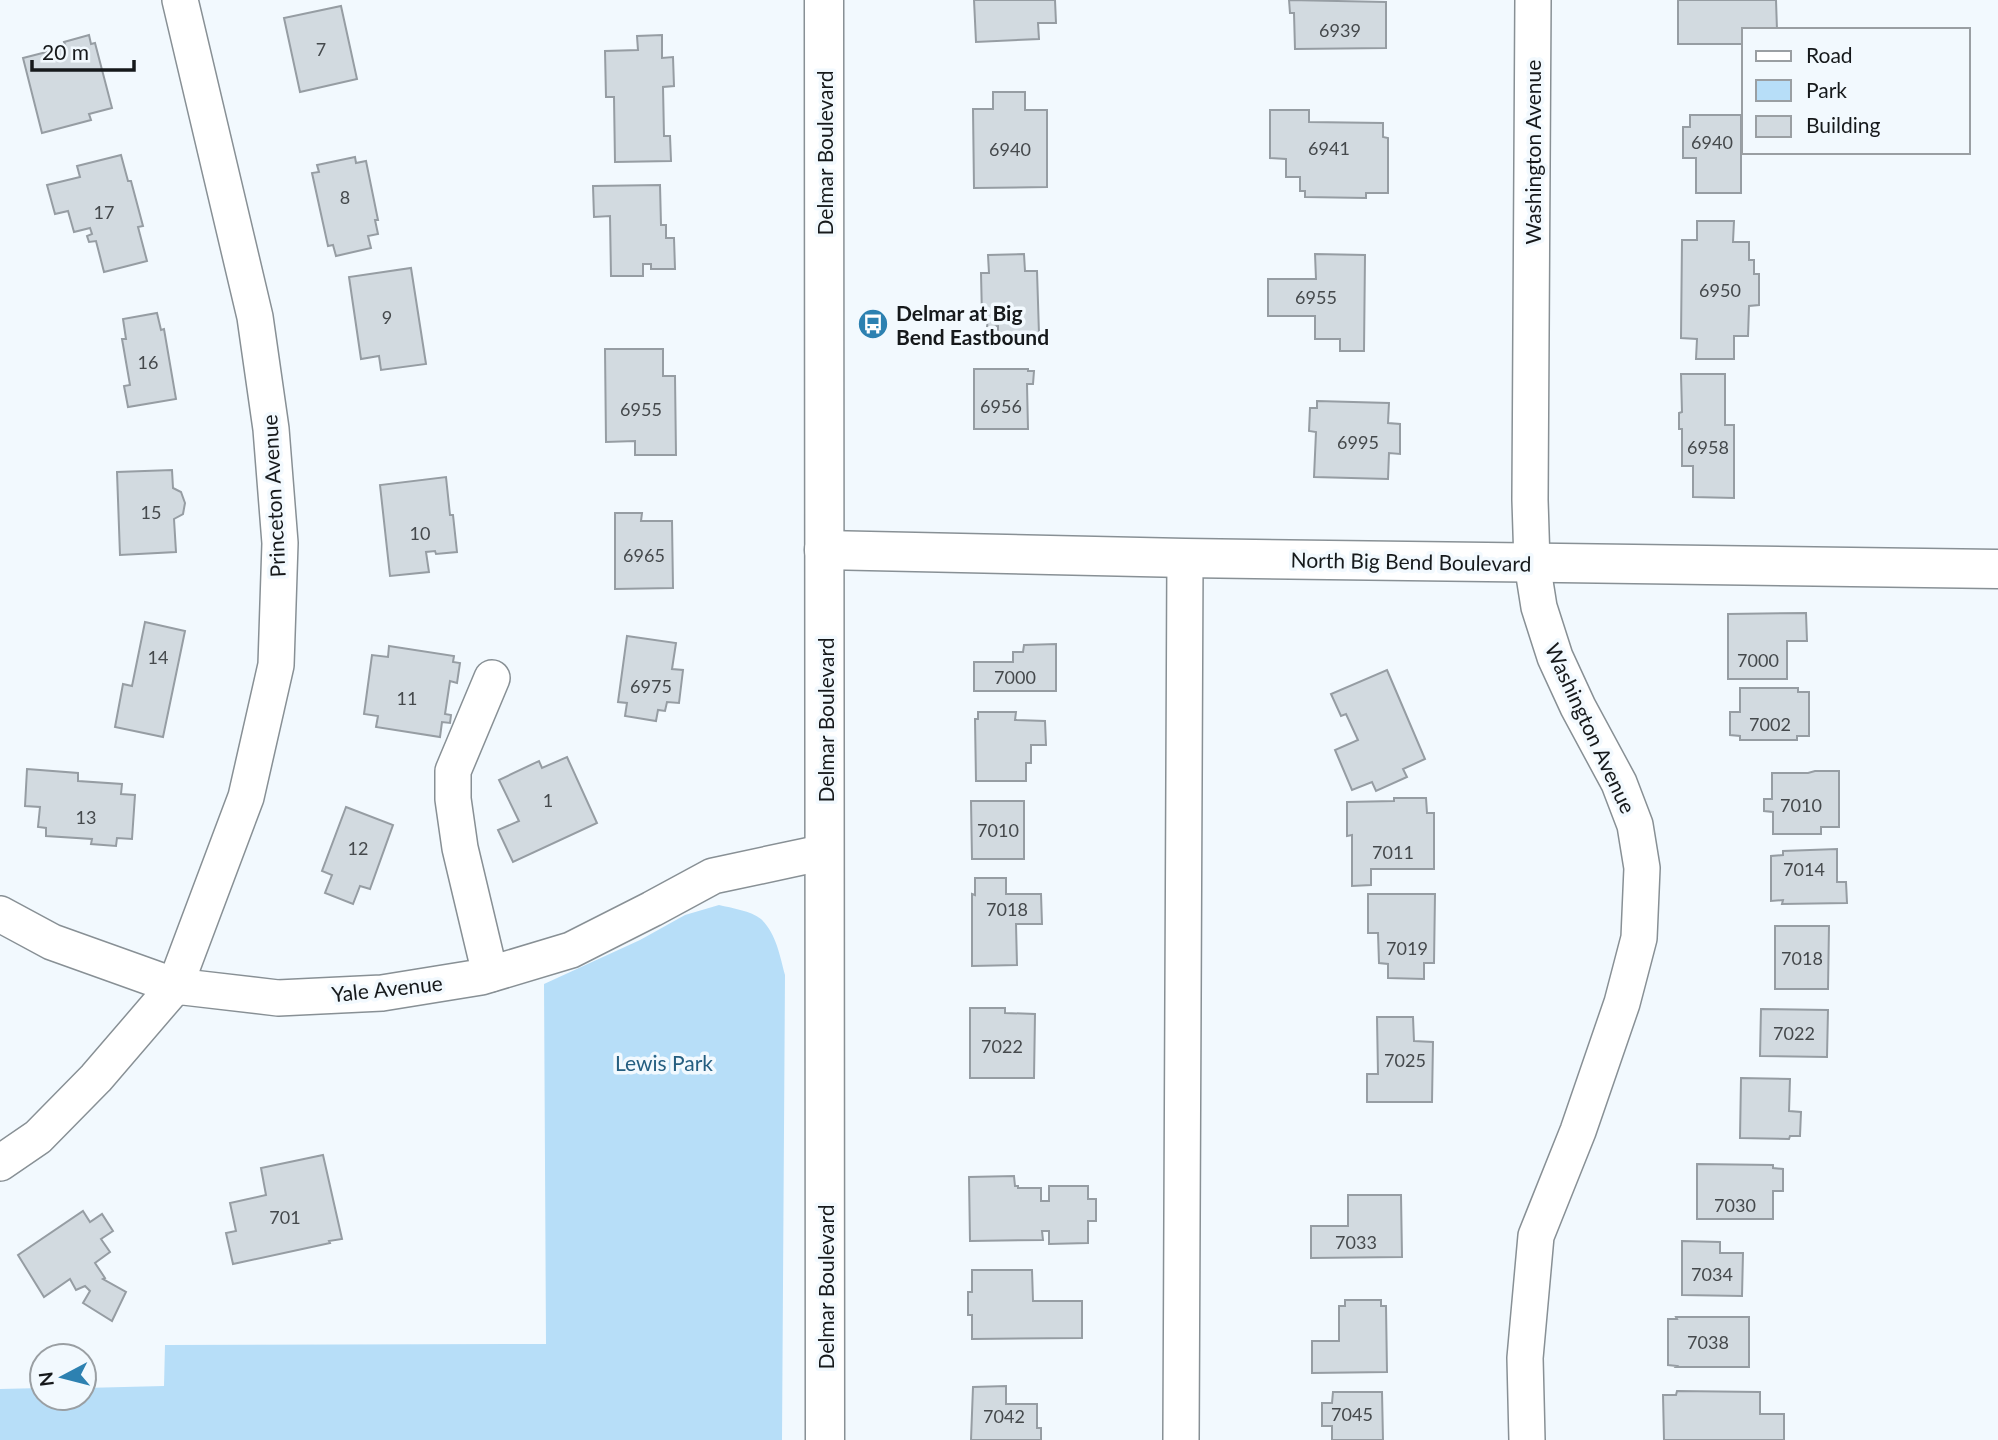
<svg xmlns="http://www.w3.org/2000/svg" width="1998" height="1440" viewBox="0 0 1998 1440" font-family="Lato,sans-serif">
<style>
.park{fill:#b7def8}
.building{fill:#d2dae0;stroke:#969da3;stroke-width:2}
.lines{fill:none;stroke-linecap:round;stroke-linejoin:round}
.minor-casing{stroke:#889095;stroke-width:38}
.major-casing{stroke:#889095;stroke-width:41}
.minor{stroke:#fff;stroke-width:35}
.major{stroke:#fff;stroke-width:38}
.labels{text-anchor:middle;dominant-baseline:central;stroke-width:7;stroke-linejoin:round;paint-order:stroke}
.number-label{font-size:18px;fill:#45494c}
.street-label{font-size:21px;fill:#16191b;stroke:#f2f9fe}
.poi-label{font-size:21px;font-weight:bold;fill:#16191b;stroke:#f2f9fe;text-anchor:start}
.park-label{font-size:21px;fill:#245e80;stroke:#f2f9fe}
</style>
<rect width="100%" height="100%" fill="#f2f9fe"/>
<path class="park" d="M719 905C732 908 751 911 761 919 776 933 780 956 785 975L782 1440H0V1389L42 1388V1398H84V1388L164 1386 165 1345 546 1344 544 984 640 940 685 915Z"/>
<g class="building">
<path d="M974 0H1055L1056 23H1038L1039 39 976 42Z"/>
<path d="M1289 0 1386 2V48L1295 49 1294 13H1290Z"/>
<path d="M1678 0H1776L1777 30H1744V44H1678Z"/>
<path d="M341 6 357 79 300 92 284 18Z"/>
<path d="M89 35 91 44 95 43 112 108 89 114 91 120 42 133 23 58 66 47 64 42Z"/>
<path d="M662 35V58L673 57 674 86 663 87 664 136H670L671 161 615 162 614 97H606L605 51 638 50 637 36Z"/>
<path d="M993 92H1025V110H1047V187L974 188 973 109H993Z"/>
<path d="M1270 110H1309V122L1383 123V137L1388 138V193H1366V198L1305 197V191H1300V177H1286V159L1270 158Z"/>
<path d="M1690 115H1741V193H1696V158H1683V127H1690Z"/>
<path d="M121 155 128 181H131L143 226 138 227 147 261 104 272 96 241 89 242 87 236 92 234 90 228 74 232 68 211 55 214 47 185 80 177 77 166Z"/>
<path d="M355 157 356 163 366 161 378 220H375L378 234 368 236 371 248 336 256 333 245 328 246 312 173 319 172 317 165Z"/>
<path d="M660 185 661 225H666V238H674L675 269H651V264H643V276H611L610 216 594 217 593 186Z"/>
<path d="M1697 221H1734L1733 242H1749V260H1754V274H1759V305L1749 306 1748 336H1734V359H1696L1697 339 1681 338 1682 240H1697Z"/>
<path d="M1024 254 1025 271H1037L1039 334H998V326L987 327 988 318 982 317 981 273H989L988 255Z"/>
<path d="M1315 254 1365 255 1364 351H1340V339H1315V316H1268V279H1316Z"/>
<path d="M411 268 426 364 381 370 379 356 361 359 349 277Z"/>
<path d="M157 313 161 330 164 329 176 399 128 407 124 386 130 385 122 339H126L123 319Z"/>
<path d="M605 349H663V376H675L676 455H635V441L606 442Z"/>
<path d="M974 369H1028V371H1034L1033 384H1027L1028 429H974Z"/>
<path d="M1681 374H1725V425H1734V498L1693 497V466H1682V429H1679V413L1682 412Z"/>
<path d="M1317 401 1389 403 1388 423 1400 424V454L1389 453 1388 479 1314 477 1316 432 1309 431 1310 408H1317Z"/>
<path d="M172 470 173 488 181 492 185 503 183 514 174 519 176 552 120 555 117 472Z"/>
<path d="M446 477 450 515H453L457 552 436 554 435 551 426 552 429 572 390 576 380 485Z"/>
<path d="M615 513H642L641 521H672L673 588 615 589Z"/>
<path d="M1806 613 1807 641H1787V679H1728V614Z"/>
<path d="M145 622 185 631 163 737 115 727 123 684 132 686Z"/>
<path d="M627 636 676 643 672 669 683 670 679 703 667 702 665 711 658 710 656 721 625 716 627 703 618 702Z"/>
<path d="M1056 644V691H974V662H1013V652H1023L1024 645Z"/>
<path d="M389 646 454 656 453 662 460 663 457 683 450 681 445 714 451 715 450 723 442 722 440 737 376 727 378 716 364 714 372 655 388 657Z"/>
<path d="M1387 670 1425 759 1403 769 1407 777 1376 791 1372 782 1352 790 1335 750 1358 740 1346 714 1341 716 1331 694Z"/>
<path d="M1740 688H1798V692H1809V736H1797V740H1740V736L1730 735V712H1740Z"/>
<path d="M978 712H1016L1015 720 1045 721 1046 745H1031V763H1026V781H976L975 719H978Z"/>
<path d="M567 757 597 823 513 862 498 830 519 821 499 780 539 761 542 768Z"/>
<path d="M27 769 78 773V781L122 784 121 794 135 795 132 839 117 838 116 846 91 844 92 839 46 836V828L38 827 40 807 25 806Z"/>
<path d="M1815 771H1839V827H1821V834H1773V812L1764 811V799H1772V773H1808Z"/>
<path d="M1394 798H1426L1427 813H1434V869H1371V885L1352 886V835L1347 836V802L1394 801Z"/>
<path d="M971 801H1024V859H972Z"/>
<path d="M346 807 393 825 370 889 360 886 353 904 325 893 332 875 322 871Z"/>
<path d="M1837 849V882H1846L1847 903 1782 904 1783 900 1771 901V856L1783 855V851Z"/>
<path d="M975 878H1006V894H1041L1042 924H1016L1017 965 972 966V894L975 895Z"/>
<path d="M1368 894H1435L1434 963H1424V979L1388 978V964L1379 963 1378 933H1368Z"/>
<path d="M1775 926H1829L1828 989H1775Z"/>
<path d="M970 1008H1005V1013L1035 1014 1034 1078H970Z"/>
<path d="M1761 1009 1828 1010 1827 1057 1760 1056Z"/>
<path d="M1377 1017H1413L1414 1041 1433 1042 1432 1102H1367V1074H1378Z"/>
<path d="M1741 1078 1790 1079 1789 1111 1801 1112 1800 1136H1790L1789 1139 1740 1138Z"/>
<path d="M323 1155 342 1239 329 1241 330 1243 233 1264 226 1233 236 1231 230 1203 266 1195 261 1168Z"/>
<path d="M1697 1164 1773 1165V1168L1783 1169V1191H1773V1219H1697Z"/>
<path d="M1014 1176 1015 1186H1018V1188H1041V1201H1049V1186H1088V1199H1096V1221H1088V1243L1049 1244V1231H1042L1043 1240 970 1241 969 1177Z"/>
<path d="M1348 1195H1401L1402 1257 1311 1258V1226H1348Z"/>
<path d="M83 1211 90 1222 102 1214 113 1231 101 1239 110 1252 95 1263 105 1278 103 1279 126 1292 112 1321 83 1303 90 1291 85 1286 76 1290 70 1279 44 1297 18 1255Z"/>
<path d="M1682 1241 1720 1242V1253H1743L1742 1296 1682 1295Z"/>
<path d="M972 1270H1032L1033 1301H1082V1338L972 1339V1315H968V1292H972Z"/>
<path d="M1345 1300H1381V1306H1386L1387 1372 1312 1373V1341H1339V1306H1345Z"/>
<path d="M1676 1317H1749V1367H1676L1677 1366 1668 1365V1319H1677Z"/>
<path d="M1006 1386V1404H1037V1428H1041V1440H971L973 1387Z"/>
<path d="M1677 1391 1760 1392V1414H1784V1440H1664L1663 1395H1676Z"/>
<path d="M1333 1392H1382L1383 1440H1332V1426H1322V1403H1332Z"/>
</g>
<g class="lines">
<g class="minor-casing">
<g id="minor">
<path d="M0 914 52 942 175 986 246 797 276 665 280 543 271 429 255 317 180 0"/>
<path d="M490 974 460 848 453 799V771L492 678"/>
<path d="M0 1163 38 1137 96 1078 175 986 278 998 382 993 481 977 571 950 652 909 713 876 825 852"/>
<path d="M1181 1440 1185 558"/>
<path d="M1527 1440 1525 1358 1536 1236 1578 1131 1622 1003 1639 938 1642 868 1635 825 1619 783 1578 707 1555 657 1539 607 1532 563 1530 500 1533 0"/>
</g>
</g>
<g class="major-casing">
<g id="major">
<path d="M824 0 825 1440"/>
<path d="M824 550 1185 558 1998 569"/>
</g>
</g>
<use href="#minor" class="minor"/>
<use href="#major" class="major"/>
</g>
<defs>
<g id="bus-disc" transform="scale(1.575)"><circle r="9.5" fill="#2d81b1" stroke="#f2f9fe"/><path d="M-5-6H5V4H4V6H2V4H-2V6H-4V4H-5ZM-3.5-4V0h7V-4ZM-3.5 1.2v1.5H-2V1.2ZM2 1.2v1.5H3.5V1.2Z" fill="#fff"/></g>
</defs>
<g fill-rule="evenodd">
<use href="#bus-disc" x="873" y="324"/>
</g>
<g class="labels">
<g class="number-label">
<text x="1340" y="30">6939</text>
<text x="321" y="49">7</text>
<text x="1712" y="142">6940</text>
<text x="1329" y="148">6941</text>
<text x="1010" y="149">6940</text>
<text x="345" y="197">8</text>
<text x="104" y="212">17</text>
<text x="1720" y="290">6950</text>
<text x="1316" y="297">6955</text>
<text x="387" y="317">9</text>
<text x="148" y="362">16</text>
<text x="1001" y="406">6956</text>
<text x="641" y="409">6955</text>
<text x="1358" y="442">6995</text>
<text x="1708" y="447">6958</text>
<text x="151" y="512">15</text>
<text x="420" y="533">10</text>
<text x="644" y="555">6965</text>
<text x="158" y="657">14</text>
<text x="1758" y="660">7000</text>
<text x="1015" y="677">7000</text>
<text x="651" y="686">6975</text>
<text x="407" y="698">11</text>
<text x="1770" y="724">7002</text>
<text x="548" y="800">1</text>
<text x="1801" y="805">7010</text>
<text x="86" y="817">13</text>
<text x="998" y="830">7010</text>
<text x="358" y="848">12</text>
<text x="1393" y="852">7011</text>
<text x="1804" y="869">7014</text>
<text x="1007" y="909">7018</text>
<text x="1407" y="948">7019</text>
<text x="1802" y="958">7018</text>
<text x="1794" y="1033">7022</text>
<text x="1002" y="1046">7022</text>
<text x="1405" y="1060">7025</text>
<text x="1735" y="1205">7030</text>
<text x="285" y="1217">701</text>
<text x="1356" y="1242">7033</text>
<text x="1712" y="1274">7034</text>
<text x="1708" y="1342">7038</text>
<text x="1352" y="1414">7045</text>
<text x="1004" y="1416">7042</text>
</g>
<g class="street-label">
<text transform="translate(1532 152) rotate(-90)">Washington Avenue</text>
<text transform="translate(824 153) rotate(-90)">Delmar Boulevard</text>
<text transform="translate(273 496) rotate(-93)">Princeton Avenue</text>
<text transform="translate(1411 561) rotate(1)">North Big Bend Boulevard</text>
<text transform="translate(825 720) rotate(-90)">Delmar Boulevard</text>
<text transform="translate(1591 728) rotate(65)">Washington Avenue</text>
<text transform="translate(387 988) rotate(-6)">Yale Avenue</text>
<text transform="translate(825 1287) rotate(-90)">Delmar Boulevard</text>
</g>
<g class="poi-label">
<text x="896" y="312">Delmar at Big<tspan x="896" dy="24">Bend Eastbound</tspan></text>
</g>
<g class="park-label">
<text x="664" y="1062">Lewis Park</text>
</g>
</g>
<rect x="1742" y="28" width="228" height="126" fill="#f2f9fe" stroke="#9a9fa3" stroke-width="2"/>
<rect x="1756" y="51" width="35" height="10" fill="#ffffff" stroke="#9a9fa3" stroke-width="2"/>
<text x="1806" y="63" font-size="21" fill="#16191b">Road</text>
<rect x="1756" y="80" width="35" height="21" fill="#b7def8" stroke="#9a9fa3" stroke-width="2"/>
<text x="1806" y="98" font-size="21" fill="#16191b">Park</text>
<rect x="1756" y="116" width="35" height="21" fill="#d2dae0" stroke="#9a9fa3" stroke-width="2"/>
<text x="1806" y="133" font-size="21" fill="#16191b">Building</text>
<g transform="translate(63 1377) rotate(263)"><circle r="33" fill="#f2f9fe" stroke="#9a9fa3" stroke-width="2"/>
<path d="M0-5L12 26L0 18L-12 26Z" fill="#2d81b1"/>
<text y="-10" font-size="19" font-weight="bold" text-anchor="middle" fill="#16191b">N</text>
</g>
<path d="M32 60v10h102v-10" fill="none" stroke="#16191b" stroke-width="3.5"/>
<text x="42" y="60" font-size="21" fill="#16191b" stroke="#f2f9fe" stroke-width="5" paint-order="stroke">20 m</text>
</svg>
